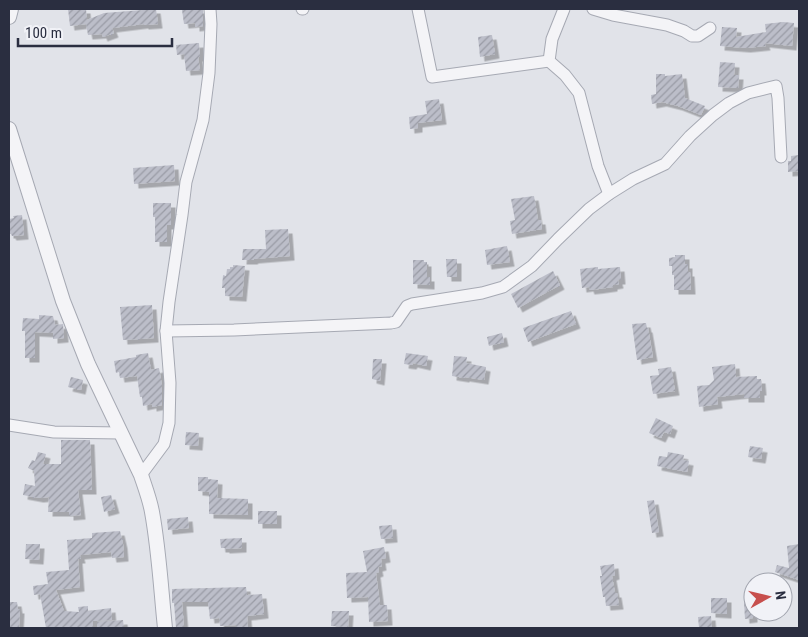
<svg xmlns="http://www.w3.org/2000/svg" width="808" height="637" viewBox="0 0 808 637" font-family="'Roboto Condensed',sans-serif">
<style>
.building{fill:url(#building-hatch);filter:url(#shadow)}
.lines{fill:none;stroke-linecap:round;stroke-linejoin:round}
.minor-casing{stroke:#a6a9b3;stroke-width:13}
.tertiary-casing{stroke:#a6a9b3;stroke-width:16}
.minor{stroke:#f4f4f7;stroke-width:11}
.tertiary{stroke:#f4f4f7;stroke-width:14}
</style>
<defs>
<pattern id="building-hatch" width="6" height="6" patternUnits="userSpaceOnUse" patternTransform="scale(1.25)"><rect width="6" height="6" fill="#bcbec9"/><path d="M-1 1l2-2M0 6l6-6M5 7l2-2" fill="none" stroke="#999ba5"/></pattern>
<filter id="shadow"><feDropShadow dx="4.5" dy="4.5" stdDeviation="0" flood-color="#0004"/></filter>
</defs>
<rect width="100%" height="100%" fill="#e1e3e9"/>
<g class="building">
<path d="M68 9H86L87 20 104 13 143 10V9H156L158 24 144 25V24L112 28 114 33 103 37 102 34 88 35 86 24 70 26Z"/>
<path d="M196 9H203V26L195 27V23L184 24 182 10Z"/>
<path d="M783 22 794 23 792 46 765 43 766 46 746 48 720 46 722 27 737 28 736 37 766 32 765 24Z"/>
<path d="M492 35 495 54 480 57 478 37Z"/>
<path d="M199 43 200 57H198L200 70 186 71 184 54 177 55 176 45Z"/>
<path d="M720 62 735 63 734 75H739L738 88 718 87Z"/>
<path d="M656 74H665V76L682 74 685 98 705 106 701 115 678 106 662 102 652 104 651 95 656 94Z"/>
<path d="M439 99 442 120 418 123V128L410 129 409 117 427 114 425 101Z"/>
<path d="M799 155V171L788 172V161H791V156Z"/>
<path d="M174 165 175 181 134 184 133 168Z"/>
<path d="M534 196 538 220H541L542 229 512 234 510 221 515 220 511 199Z"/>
<path d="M153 203H171V225H167V242H155V217H153Z"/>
<path d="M22 215 24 235 12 236 11 234H9V219L14 218 13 216Z"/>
<path d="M288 229 290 256 254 259 253 260H242L243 249H266L265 230Z"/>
<path d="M507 246 510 262 487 265 485 250Z"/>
<path d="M675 255H685V264H688V272H690L691 290H674V275H672V266H669V258L675 257Z"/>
<path d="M446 259H457V277H447Z"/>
<path d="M413 260H424V262H427V277H430V285L413 284Z"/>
<path d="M233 265 245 266 242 297 225 296V288H222L223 275 226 276 227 269H230V267H233Z"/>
<path d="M598 267V269L620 267 621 280H618L619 284 613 285V287L599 289 590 290 589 287 582 288 580 269Z"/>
<path d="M553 271 560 285 518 308 511 294Z"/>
<path d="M152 305 154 338 123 340 120 307Z"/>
<path d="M571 311 576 324 528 342 523 328Z"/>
<path d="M39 315 53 316 55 325 63 324 64 338 53 339V333L35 332V358H25V331H22L23 318 39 319Z"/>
<path d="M646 323 647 328H648L653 357 637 360 632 324Z"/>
<path d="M502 333 504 342 489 346 487 337Z"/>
<path d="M148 353 151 370 159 368 162 386V405L152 407V404L143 406 142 397H140L137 376 120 378 119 372 116 373 114 361 136 357V355Z"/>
<path d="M406 353 428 356 426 366 413 363 412 365 404 364Z"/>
<path d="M454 356 467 357 466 363 486 367 484 380 465 377V378L452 376Z"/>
<path d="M373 359H382L380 381 372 379Z"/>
<path d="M735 364 736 377 757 376V379H761L762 391H760V398H744V394L717 397 718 404 699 407 697 386 709 385 714 380 712 367Z"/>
<path d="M671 367 675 391 653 394 650 376 659 375 658 369Z"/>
<path d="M71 377 83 380 81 390 68 387Z"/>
<path d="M656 418 673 426 670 434 664 432 661 438 649 433Z"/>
<path d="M186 432 199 433 198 446 185 445Z"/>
<path d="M61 440H90L92 490H78L81 515 69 516V512H48L49 497 39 498 23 495 25 484 35 486 34 471 28 468 32 460 35 461 38 452 46 454 43 464H61Z"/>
<path d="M750 446 763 448 761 459 748 457Z"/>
<path d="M668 452 684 455 683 460 689 461 687 472 657 466 659 456 667 457Z"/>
<path d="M198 477H208V479L218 480 217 498 248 499V515L209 514V492L198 491Z"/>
<path d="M111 495 115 509 104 512 101 497Z"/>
<path d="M654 500 659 532 652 533 647 501Z"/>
<rect x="258" y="511" width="19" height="13"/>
<path d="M188 517 189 528 168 530 167 519Z"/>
<path d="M392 525 393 538 381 539 379 526Z"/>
<path d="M120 531 123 544 124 557 112 558 111 552 80 555 81 559H78L80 587 56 590 64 611 79 612 78 607 88 606V611L111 608 112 620 93 621V628H46L40 594 34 595 33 586 48 584 46 572 69 570 67 540 92 538V533Z"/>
<path d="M242 538V548L225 549V548H221L220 539Z"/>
<path d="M26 544H40L39 560 25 559Z"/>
<path d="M799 544V580L775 572 777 565 789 568 787 546Z"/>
<path d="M384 547 386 558 381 559 382 566 378 567 379 572 376 573 380 605H387L388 621 369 622 368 597 347 598 346 573 367 572 363 551Z"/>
<path d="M614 564 615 575 612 576 615 593H617L619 605 606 606 605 597H603L600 576H602L600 566Z"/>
<path d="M246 587 247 595 262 594 264 614 247 616 248 628H236V625L220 626 219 618 210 619 208 602H182L184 628H176L174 603H172V589Z"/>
<path d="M711 598H727V614L711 613Z"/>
<path d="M753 601V618L745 619 744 602Z"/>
<path d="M9 602H17L18 609H20L19 628H9Z"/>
<path d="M332 611H349L348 627 331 626Z"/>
<path d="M711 616 712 628H699L698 617Z"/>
<path d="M123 620 124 628H97V622Z"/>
</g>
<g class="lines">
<g class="minor-casing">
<g id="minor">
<path d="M302 9H303"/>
<path d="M418 9 432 77 549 61"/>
<path d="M564 9 552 39 549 61 565 75 579 93 598 166 609 194"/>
<path d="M593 9 613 15 667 25 684 31 692 36H698L710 28"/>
<path d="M166 331 234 330 391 323 396 322 407 306 412 304 482 293 503 287 532 266 558 239 589 209 609 194 633 179 665 164 690 136 713 115 729 103 748 93 776 86 778 98 781 157"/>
<path d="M9 425 54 432 121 433"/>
<path d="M141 475 164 444 169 423 170 383 166 331 169 302 182 215 186 182 203 120 209 73 211 24 210 9"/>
</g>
</g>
<g class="tertiary-casing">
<g id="tertiary">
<path d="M9 17 11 9"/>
<path d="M9 129 63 301 88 364 141 475C145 487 150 500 152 512 159 550 161 590 165 628"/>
</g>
</g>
<use href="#minor" class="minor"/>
<use href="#tertiary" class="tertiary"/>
</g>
<rect width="808" height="637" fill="none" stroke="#2a2e40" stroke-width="20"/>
<g transform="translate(768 597) rotate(82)"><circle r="24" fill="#f1f2f7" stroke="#a1a4ae"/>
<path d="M0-4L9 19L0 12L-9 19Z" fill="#c74f4d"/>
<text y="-8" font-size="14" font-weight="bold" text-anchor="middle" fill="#2a2e40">N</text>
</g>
<path d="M18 38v8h154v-8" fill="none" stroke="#2a2e40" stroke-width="2.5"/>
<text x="25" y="38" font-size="15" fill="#2a2e40" stroke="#f1f2f7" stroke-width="4" paint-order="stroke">100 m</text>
</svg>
